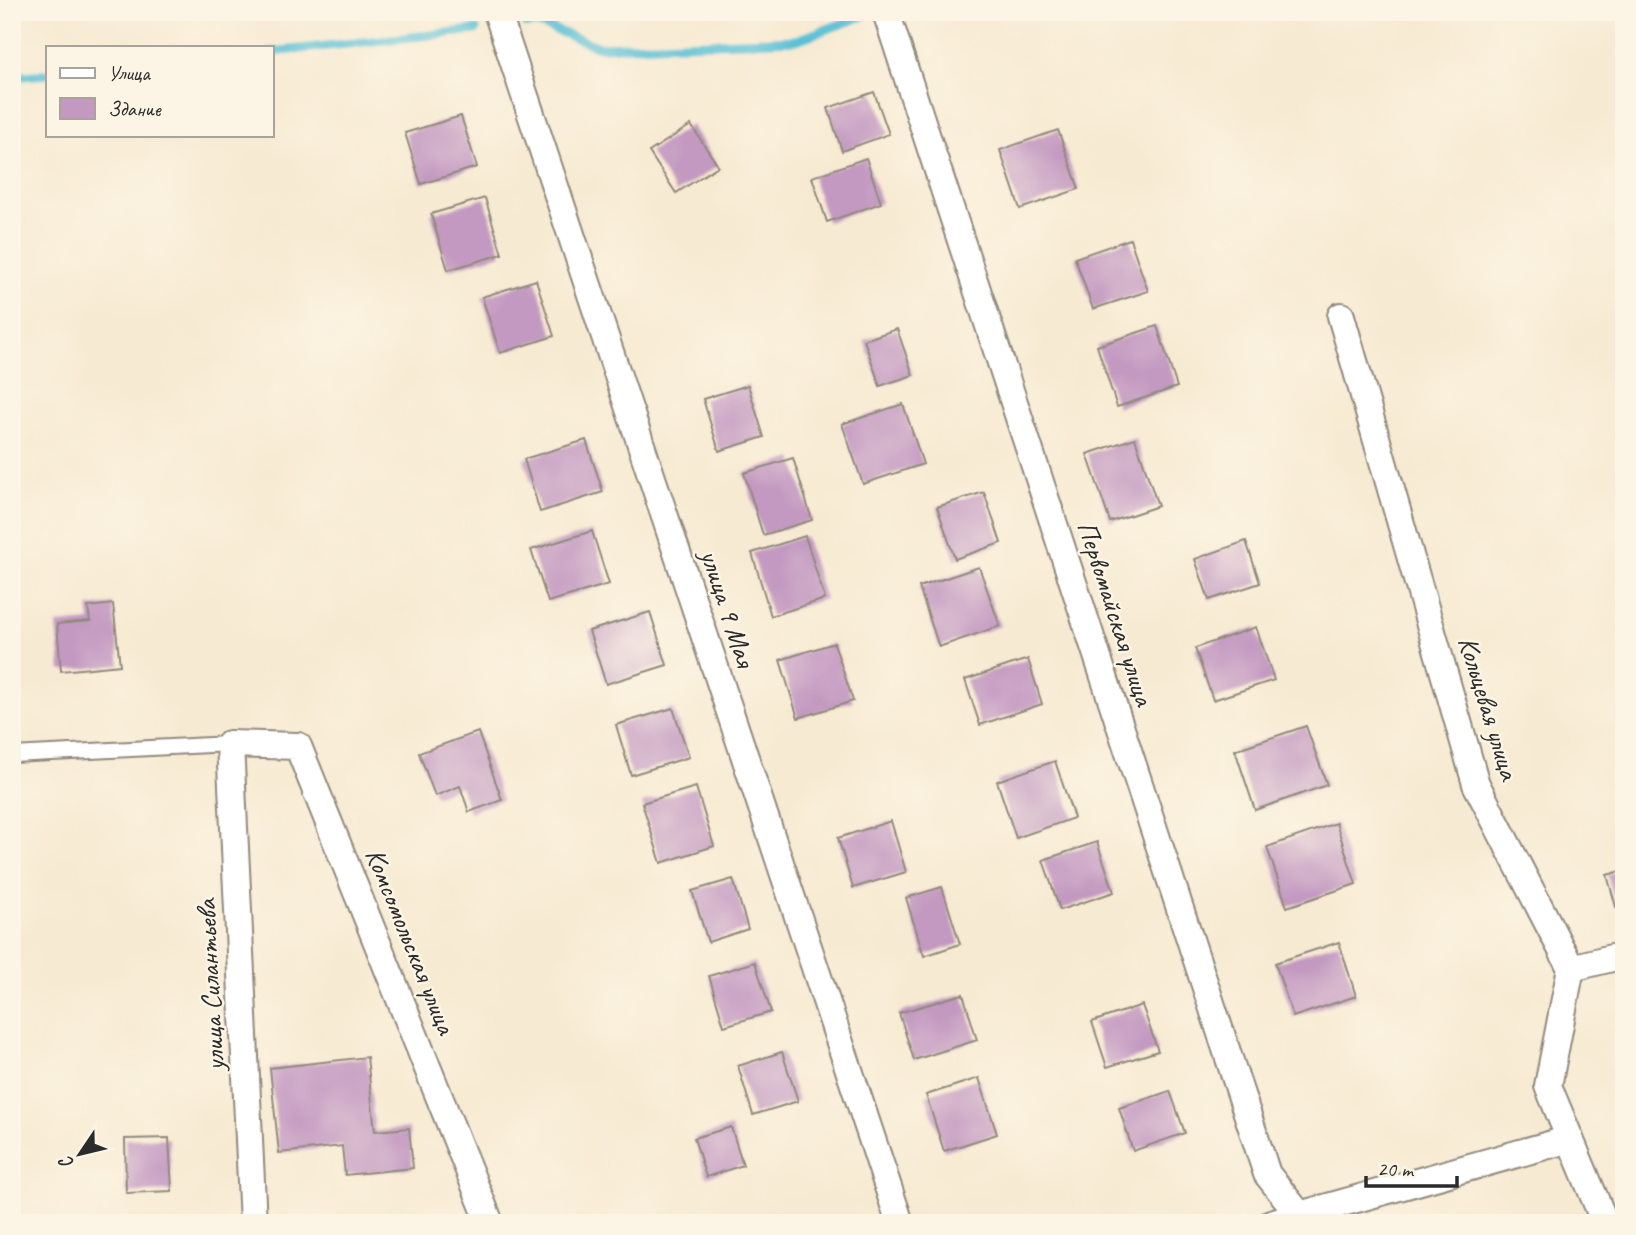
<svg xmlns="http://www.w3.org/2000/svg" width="1636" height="1235" viewBox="0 0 1636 1235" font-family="Caveat,sans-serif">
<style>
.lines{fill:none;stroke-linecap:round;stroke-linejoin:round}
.stream{stroke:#58c0d5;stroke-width:9}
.building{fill:#c399c1}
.lane-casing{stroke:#918a7e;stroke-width:18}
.street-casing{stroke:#918a7e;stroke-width:30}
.lane{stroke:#fff;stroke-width:14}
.street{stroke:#fff;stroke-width:26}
.labels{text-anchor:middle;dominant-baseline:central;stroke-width:5;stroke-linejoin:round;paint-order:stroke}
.street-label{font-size:28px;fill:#2b2b2b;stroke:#fcf5e5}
</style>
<rect width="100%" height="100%" fill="#fcf5e5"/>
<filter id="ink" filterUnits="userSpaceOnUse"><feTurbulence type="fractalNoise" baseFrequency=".0143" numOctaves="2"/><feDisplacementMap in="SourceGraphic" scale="14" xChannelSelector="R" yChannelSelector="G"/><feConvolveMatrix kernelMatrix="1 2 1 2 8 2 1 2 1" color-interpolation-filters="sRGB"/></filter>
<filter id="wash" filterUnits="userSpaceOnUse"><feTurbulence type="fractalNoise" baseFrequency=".00686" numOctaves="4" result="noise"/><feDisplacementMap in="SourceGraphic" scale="28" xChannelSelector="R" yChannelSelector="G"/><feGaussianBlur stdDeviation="1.57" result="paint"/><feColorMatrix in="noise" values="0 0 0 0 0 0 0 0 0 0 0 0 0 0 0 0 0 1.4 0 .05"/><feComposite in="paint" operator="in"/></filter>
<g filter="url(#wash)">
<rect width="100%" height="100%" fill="#f7ead2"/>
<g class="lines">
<g class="stream">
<path d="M527 24 537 23 599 47 796 40 861 17"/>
<path d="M271 52 476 30"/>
<path d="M12 77 47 74"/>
</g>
</g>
<g id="blocks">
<g class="building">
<path d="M874 92 889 134 842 151 828 108Z"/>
<path d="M461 116 477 167 421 184 405 133Z"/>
<path d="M691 125 718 166 676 193 649 152Z"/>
<path d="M1058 130 1079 189 1020 209 1000 150Z"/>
<path d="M866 158 881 203 827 222 812 177Z"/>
<path d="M485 198 502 254 448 270 431 214Z"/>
<path d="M1130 239 1148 291 1093 309 1075 258Z"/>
<path d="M536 280 554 336 500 353 482 297Z"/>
<path d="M1157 326 1177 387 1117 407 1097 346Z"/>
<path d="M897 329 913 375 880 386 864 340Z"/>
<path d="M748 385 764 437 719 451 703 399Z"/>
<path d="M903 404 923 464 863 484 842 424Z"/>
<path d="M1135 438 1158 506 1110 522 1087 454Z"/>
<path d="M586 440 603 492 540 512 524 459Z"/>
<path d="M793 458 812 520 763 535 744 473Z"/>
<path d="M984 492 1001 543 955 559 937 507Z"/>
<path d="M592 531 609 584 548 602 531 550Z"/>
<path d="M805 536 825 599 771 616 752 553Z"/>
<path d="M1246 541 1260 583 1209 600 1195 559Z"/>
<path d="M979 567 1000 626 939 647 919 587Z"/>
<path d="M113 604 120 665 61 671 57 624 90 621 88 607Z"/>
<path d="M650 612 667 665 606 684 589 631Z"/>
<path d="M1256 627 1274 680 1213 700 1195 648Z"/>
<path d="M834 643 853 701 798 718 780 660Z"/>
<path d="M1028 659 1042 704 980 725 965 680Z"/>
<path d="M673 708 689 757 631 775 616 725Z"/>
<path d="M1306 726 1327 785 1255 810 1235 750Z"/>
<path d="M478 732 502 800 469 812 460 786 435 796 419 753Z"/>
<path d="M1055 761 1074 818 1016 838 997 781Z"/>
<path d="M696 787 714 846 661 863 642 803Z"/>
<path d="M891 821 906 872 853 888 838 838Z"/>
<path d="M1336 823 1356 884 1287 907 1267 847Z"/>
<path d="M1097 842 1114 892 1060 910 1043 860Z"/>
<path d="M1624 870V904L1616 907 1607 875Z"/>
<path d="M733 879 748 929 708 942 692 891Z"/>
<path d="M942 887 960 944 924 956 906 898Z"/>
<path d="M1339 942 1356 996 1293 1017 1275 963Z"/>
<path d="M755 962 771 1012 724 1026 709 976Z"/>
<path d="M963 994 977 1040 914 1060 899 1013Z"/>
<path d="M1142 1005 1158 1051 1107 1067 1092 1022Z"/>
<path d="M782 1052 798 1101 753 1115 738 1066Z"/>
<path d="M367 1057 375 1131 409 1128 413 1168 345 1175 342 1146 279 1153 270 1068Z"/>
<path d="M979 1078 997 1134 944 1151 926 1095Z"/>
<path d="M1170 1091 1185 1133 1133 1151 1119 1108Z"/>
<path d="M731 1127 743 1165 706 1177 694 1138Z"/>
<path d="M169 1138 172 1191 126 1193 125 1139Z"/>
</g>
</g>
</g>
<g filter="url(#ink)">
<use href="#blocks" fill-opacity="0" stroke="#918a7e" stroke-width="2"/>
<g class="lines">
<g class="lane-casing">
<path id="lane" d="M12 755 230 744"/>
</g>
<g class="street-casing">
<g id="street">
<path d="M497 12 900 1223"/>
<path d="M886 12 1267 1174 1306 1223"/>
<path d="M1341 316 1476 784 1571 968 1548 1086 1605 1223"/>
<path d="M1571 968 1624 955"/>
<path d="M253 1223 230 744 298 746 490 1223"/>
<path d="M1271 1223 1570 1139"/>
</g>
</g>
<use href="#lane" class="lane"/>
<use href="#street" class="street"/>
</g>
</g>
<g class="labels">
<g class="street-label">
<text transform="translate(728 608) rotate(72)">улица 9 Мая</text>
<text transform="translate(1116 613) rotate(72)">Первомайская улица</text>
<text transform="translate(1489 708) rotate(73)">Кольцевая улица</text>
<text transform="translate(411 941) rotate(68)">Комсомольская улица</text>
<text transform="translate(210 985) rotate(-93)">улица Силантьева</text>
</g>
</g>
<rect width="1636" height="1235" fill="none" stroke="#fcf5e5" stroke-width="42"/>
<rect x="46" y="46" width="228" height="91" fill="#fcf5e5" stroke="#a8a49b" stroke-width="2"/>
<rect x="60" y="68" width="35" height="10" fill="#ffffff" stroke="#a8a49b" stroke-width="2"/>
<text x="108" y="80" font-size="21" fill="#2b2b2b">Улица</text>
<rect x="60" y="98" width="35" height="21" fill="#c399c1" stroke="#a8a49b" stroke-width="2"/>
<text x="108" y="116" font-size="21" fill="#2b2b2b">Здание</text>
<g transform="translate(80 1154) rotate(235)" stroke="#fcf5e5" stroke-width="5" paint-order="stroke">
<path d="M0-5L12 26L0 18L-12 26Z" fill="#2b2b2b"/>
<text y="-10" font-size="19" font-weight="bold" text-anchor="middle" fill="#2b2b2b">С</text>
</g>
<path d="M1366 1176v10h91v-10" fill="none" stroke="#2b2b2b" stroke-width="3.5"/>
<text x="1377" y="1176" font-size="21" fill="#2b2b2b" stroke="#fcf5e5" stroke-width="5" paint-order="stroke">20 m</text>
</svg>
